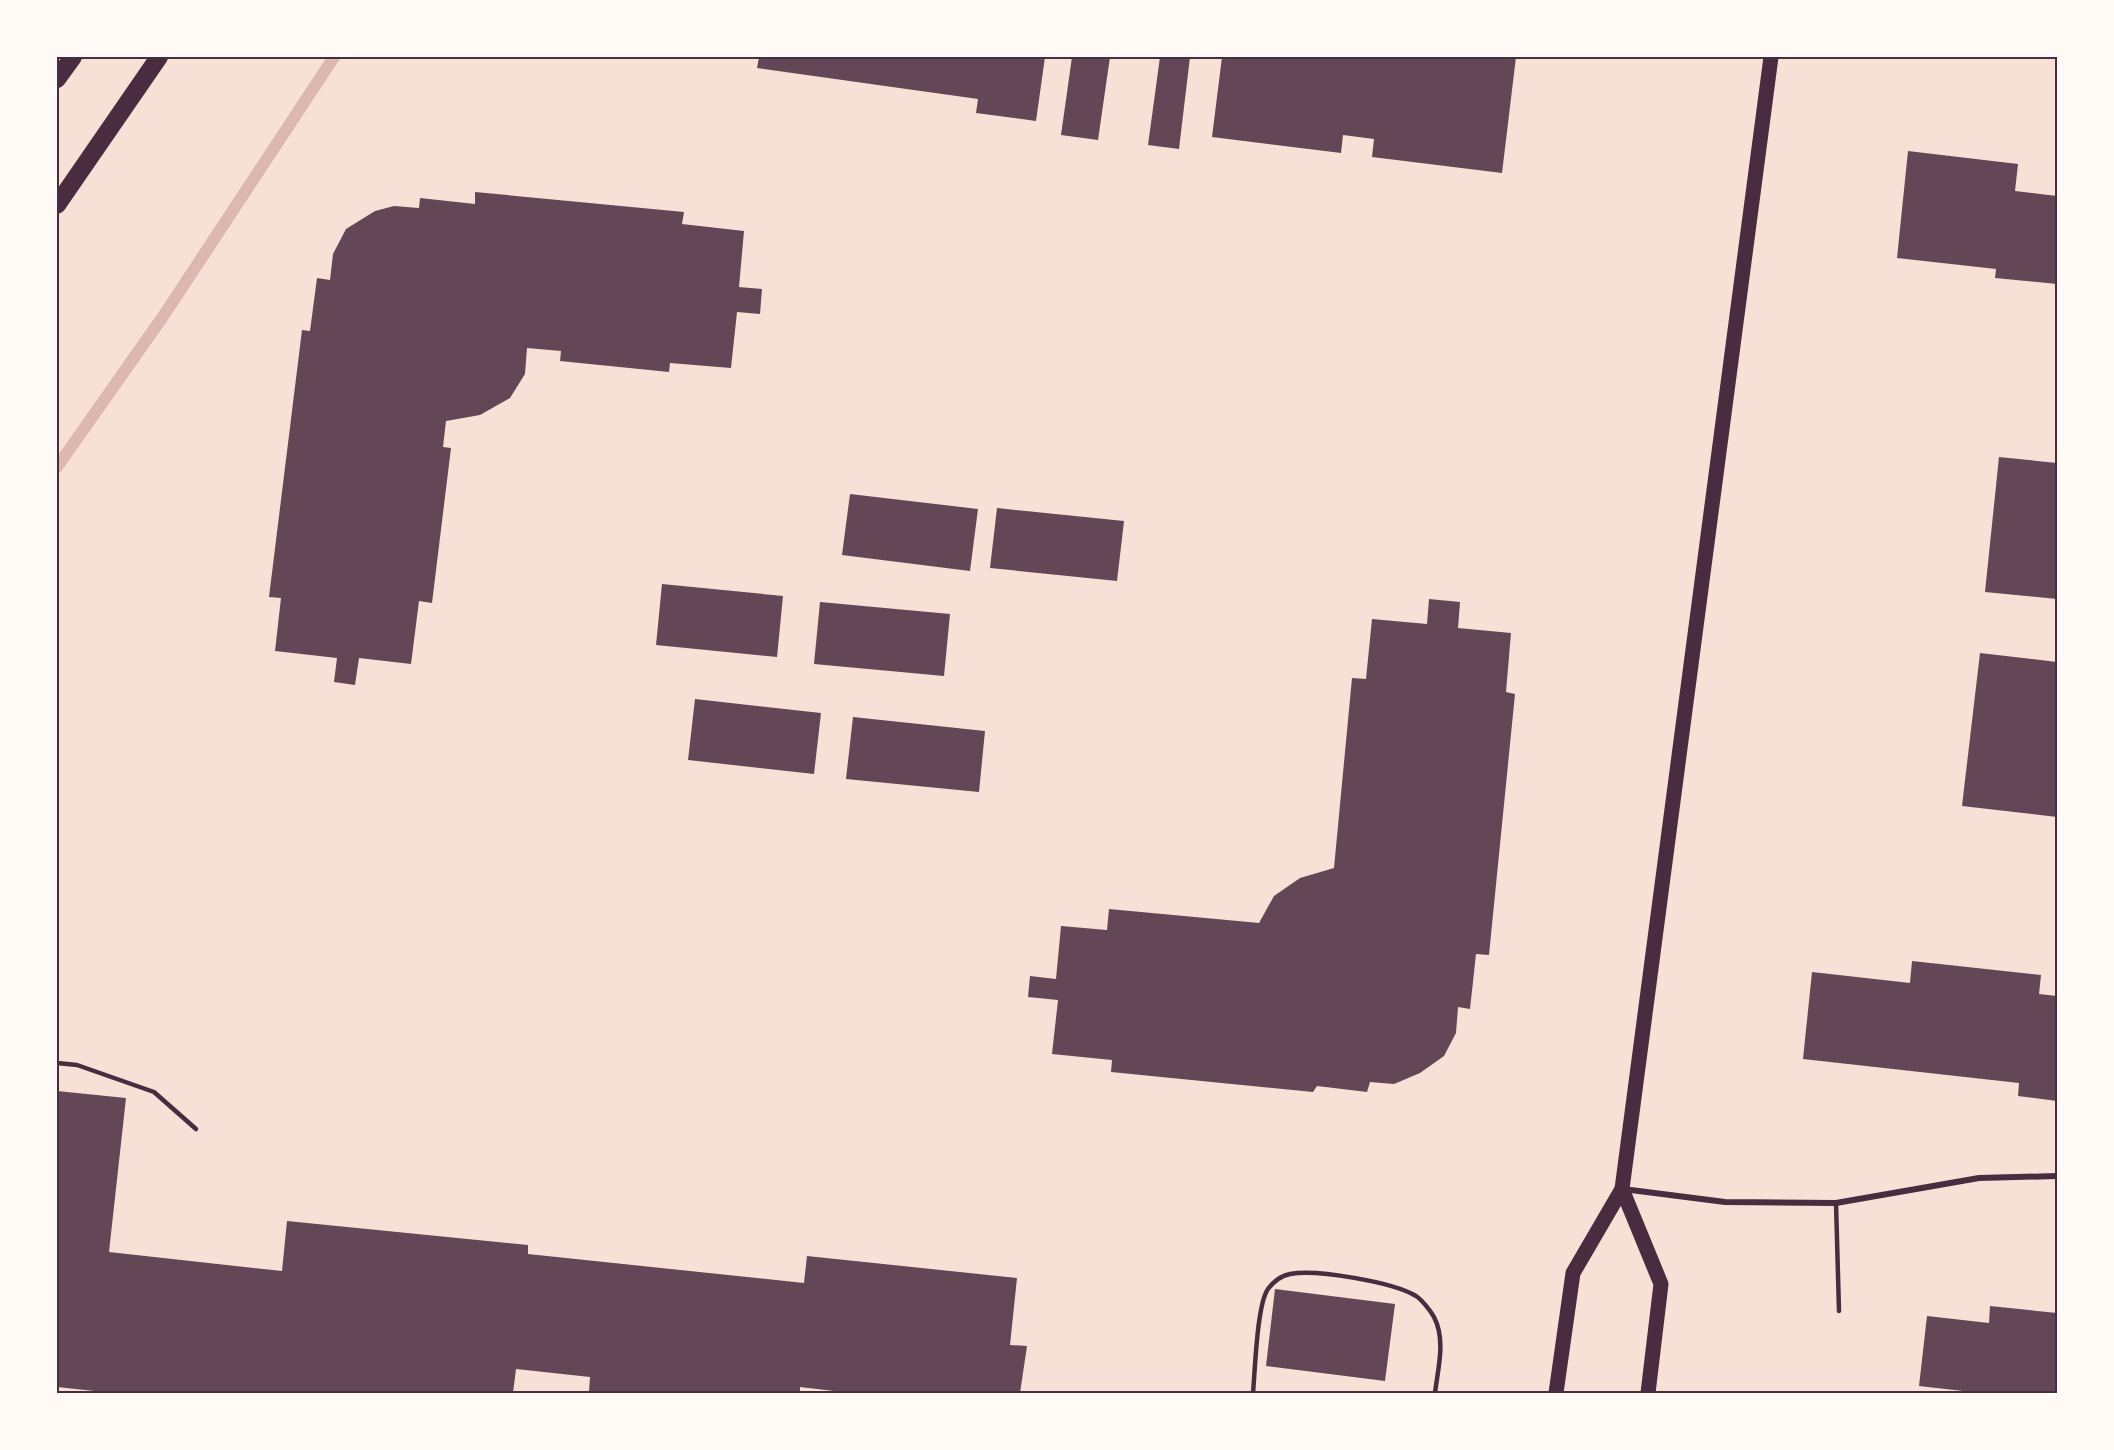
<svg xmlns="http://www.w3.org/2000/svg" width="2114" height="1450" viewBox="0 0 2114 1450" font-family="'Fira Sans',sans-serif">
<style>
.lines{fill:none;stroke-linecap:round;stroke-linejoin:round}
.stream{stroke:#dcb8b0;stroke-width:12}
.building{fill:#644757}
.service{stroke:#4a2c40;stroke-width:4.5}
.minor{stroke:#4a2c40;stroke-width:6}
.primary{stroke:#4a2c40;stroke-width:15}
.motorway{stroke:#4a2c40;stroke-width:18}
.neatline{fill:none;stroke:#4a2c40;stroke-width:2}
</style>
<rect width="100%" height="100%" fill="#f7e1d7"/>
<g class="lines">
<path class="stream" d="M57 467 164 315 334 57"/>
</g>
<g class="building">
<path d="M759 57H1045L1036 121 976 113 978 99 757 68Z"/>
<path d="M1072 57H1110L1098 140 1061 135Z"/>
<path d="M1160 57H1190L1179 149 1148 145Z"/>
<path d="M1222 57H1516L1502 173 1372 157 1374 139 1343 135 1341 153 1212 137Z"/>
<path d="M1908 151 2018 164 2015 191 2057 196V284L1995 278 1996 269 1897 258Z"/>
<path d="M475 192 684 212 682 224 744 231 739 287 762 289 760 314 737 312 731 368 670 363 669 372 560 361 561 351 527 348 525 374 510 398 480 415 446 421 443 447 451 448 432 603 419 601 411 664 359 658 355 685 334 682 337 658 275 651 281 598 269 597 302 330 310 331 317 278 330 280 333 254 346 229 375 211 394 206 419 208 420 198 475 204Z"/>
<path d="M1999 457 2057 463V599L1985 592Z"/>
<path d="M850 494 978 509 970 571 842 555Z"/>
<path d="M997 508 1124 521 1117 581 990 568Z"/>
<path d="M662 584 783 596 777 657 656 645Z"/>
<path d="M1429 599 1460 602 1458 628 1511 633 1506 692 1515 694 1489 955 1476 954 1470 1009 1458 1007 1456 1033 1444 1056 1420 1073 1394 1084 1370 1082 1367 1092 1317 1086 1313 1092 1111 1072 1112 1060 1052 1054 1058 1000 1028 997 1030 976 1056 979 1061 926 1107 930 1109 909 1259 923 1274 896 1300 878 1334 868 1352 678 1366 679 1372 619 1427 624Z"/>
<path d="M820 602 950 614 944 676 814 664Z"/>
<path d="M1980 653 2057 662V817L1962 806Z"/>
<path d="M695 699 821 713 814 774 688 760Z"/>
<path d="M853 717 985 731 979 792 846 779Z"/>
<path d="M1912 961 2041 975 2039 994 2057 996V1101L2018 1096 2019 1083 1803 1059 1812 972 1910 983Z"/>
<path d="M57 1091 126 1098 109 1252 282 1271 287 1221 528 1245V1254L804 1283 807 1256 1017 1278 1010 1345 1027 1346 1020 1393H851L800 1387V1393H610L589 1391 590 1377 516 1369 513 1393H113L57 1387Z"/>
<path d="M1275 1289 1395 1304 1385 1381 1266 1366Z"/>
<path d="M1990 1306 2057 1313V1393H1981L1919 1386 1927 1316 1989 1323Z"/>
</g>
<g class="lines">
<g class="service">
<path d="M57 1063 77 1065 154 1092 196 1129"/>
<path d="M1836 1203 1839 1311"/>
<path d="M1253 1393C1255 1371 1257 1304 1268 1289 1274 1281 1280 1276 1290 1274 1316 1269 1393 1282 1416 1296 1422 1300 1430 1310 1434 1317 1446 1340 1438 1368 1435 1393"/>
</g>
<path class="minor" d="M1623 1189 1725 1202 1836 1203 1979 1178 2057 1176"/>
<g class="primary">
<path d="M1622 1189 1661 1284 1648 1393"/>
<path d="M1556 1393 1573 1273 1622 1189 1771 57"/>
</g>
<g class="motorway">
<path d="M57 79 73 57"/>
<path d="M57 205 159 57"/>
</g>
</g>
<rect width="2114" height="1450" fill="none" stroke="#fffaf5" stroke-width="117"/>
<rect x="58" y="58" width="1998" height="1334" class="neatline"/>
</svg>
